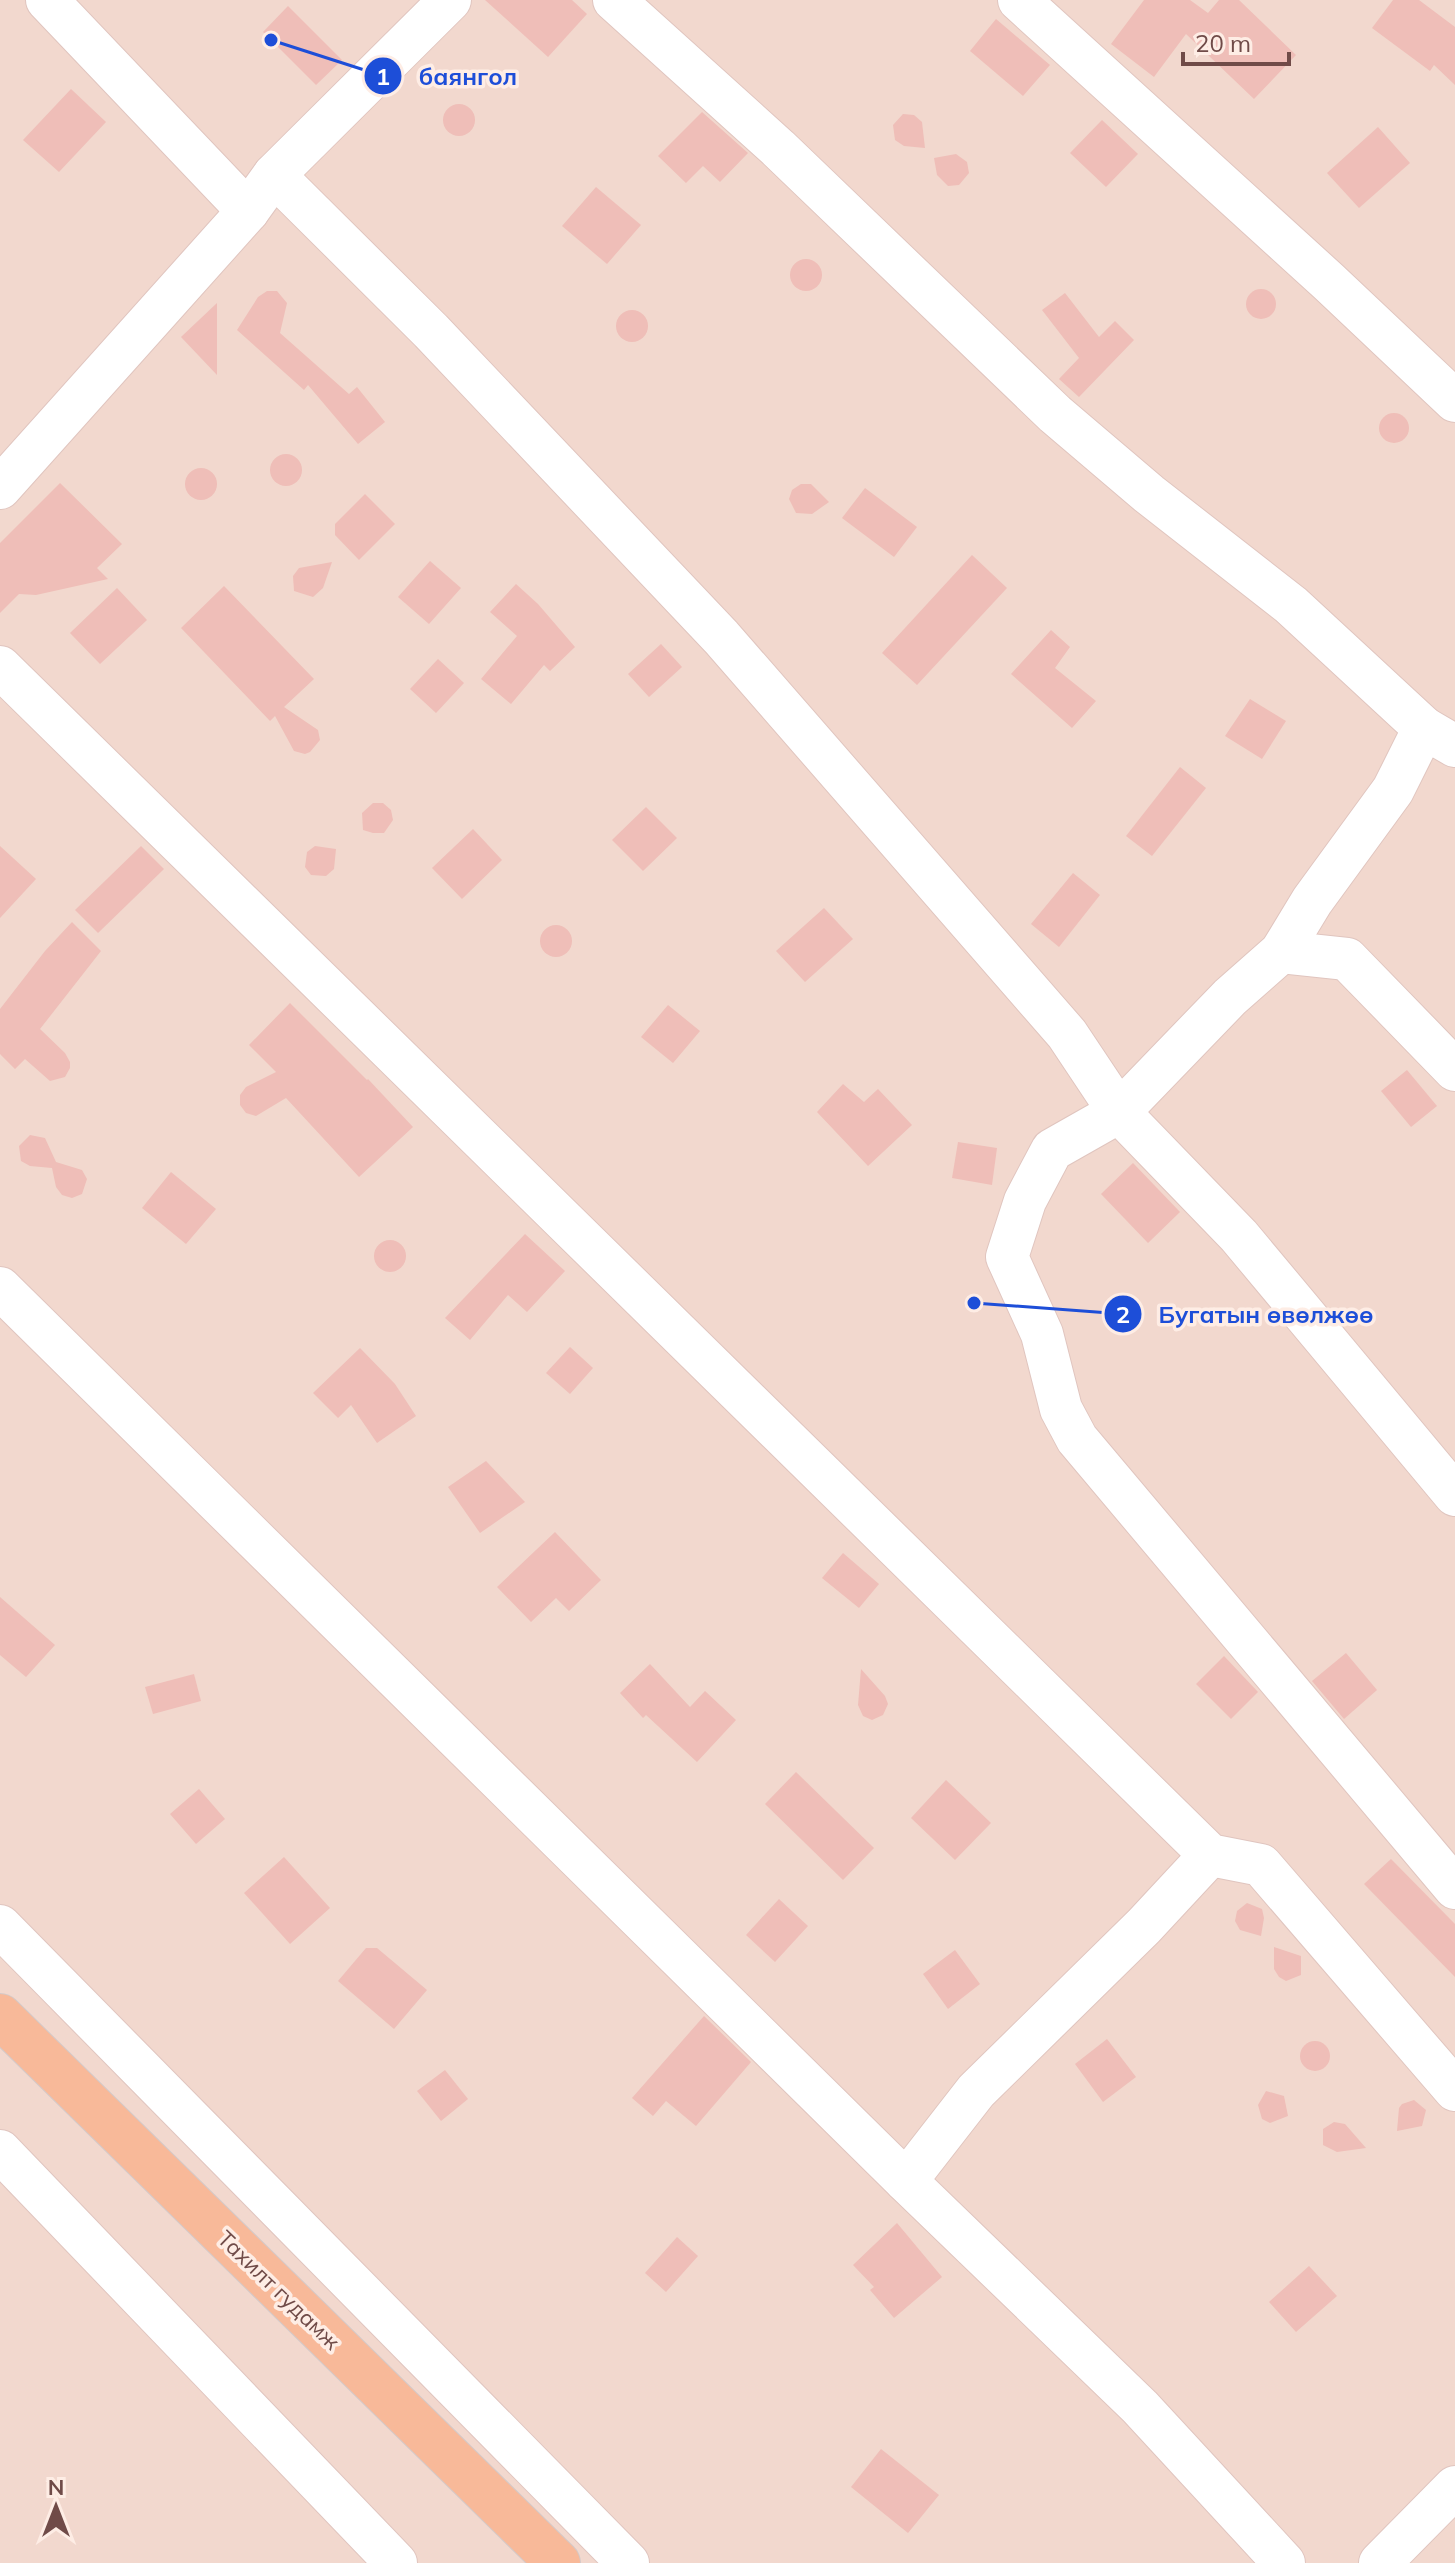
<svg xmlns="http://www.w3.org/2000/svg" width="1455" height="2563" viewBox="0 0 1455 2563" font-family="Mulish,sans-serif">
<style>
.residential{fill:#f2d8ce}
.building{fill:#efbeb8}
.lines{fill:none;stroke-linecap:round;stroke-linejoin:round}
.minor-casing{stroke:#e0c5bf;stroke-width:44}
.major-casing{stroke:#d4c9c8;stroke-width:46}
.minor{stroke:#fff;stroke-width:42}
.major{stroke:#f8b999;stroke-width:44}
.labels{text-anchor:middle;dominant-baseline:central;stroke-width:7;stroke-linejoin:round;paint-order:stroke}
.street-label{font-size:22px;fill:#704b48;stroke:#feede5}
.leader{fill:none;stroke:#1d4ed8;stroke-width:3}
.callout-dot{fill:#1d4ed8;stroke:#feede5;stroke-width:3}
.mark-label{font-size:24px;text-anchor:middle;font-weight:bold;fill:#fff}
.callout-label{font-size:24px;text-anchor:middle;font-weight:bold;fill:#1d4ed8;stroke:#feede5;stroke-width:7;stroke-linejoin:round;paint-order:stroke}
</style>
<rect width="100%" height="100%" fill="#fbe8df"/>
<rect class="residential" x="0" y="0" width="1455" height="2563"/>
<g class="building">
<path d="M485 0H572L587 14 548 57Z"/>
<path d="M1144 0H1190L1208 13 1219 0H1239L1296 55 1254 99 1186 34 1154 77 1111 44Z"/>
<path d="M1393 0H1419L1455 27V85L1434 65 1430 71 1372 28Z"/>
<path d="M288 6 342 60 316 85 263 32Z"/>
<path d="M996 19 1050 65 1023 96 970 51Z"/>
<path d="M71 89 106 122 59 172 23 140Z"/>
<circle cx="459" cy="120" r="16"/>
<path d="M702 112 748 153 720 182 703 166 686 183 658 156Z"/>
<path d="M903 114 914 115 922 122 925 148 904 146 895 140 893 125Z"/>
<path d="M1102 120 1138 154 1106 187 1070 153Z"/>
<path d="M1378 127 1410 163 1359 208 1327 173Z"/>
<path d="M956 154 967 162 969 173 959 185 948 186 937 175 934 158Z"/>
<path d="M596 187 641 225 607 264 562 226Z"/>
<circle cx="806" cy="275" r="16"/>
<circle cx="1261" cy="304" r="15"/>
<path d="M267 291H277L287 303 280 333 349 394 357 387 385 422 358 444 308 385 304 390 237 330 258 297Z"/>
<path d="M1065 293 1099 337 1115 321 1134 340 1079 397 1059 379 1079 358 1042 310Z"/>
<path d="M217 303V375L181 337Z"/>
<circle cx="632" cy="326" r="16"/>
<circle cx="1394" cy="428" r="15"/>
<circle cx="286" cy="470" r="16"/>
<circle cx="201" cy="484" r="16"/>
<path d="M60 483 122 544 97 568 108 579 36 595 19 594 0 613V543Z"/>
<path d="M801 484H811L829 502 812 514 796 513 789 499 792 490Z"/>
<path d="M865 488 917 527 894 557 842 518Z"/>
<path d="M365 494 395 524 359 560 335 535V524Z"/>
<path d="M972 555 1007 588 917 685 882 653Z"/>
<path d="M430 561 461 588 429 624 398 597Z"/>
<path d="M332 562 323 588 313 597 294 591 293 576 299 568Z"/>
<path d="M516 584 538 604 575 647 550 671 544 665 511 704 481 679 517 636 490 612Z"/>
<path d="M224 586 314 679 284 707 318 730 320 740 310 752 305 754 294 751 275 716 270 721 181 628Z"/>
<path d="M117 588 147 620 100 664 70 633Z"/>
<path d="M1051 630 1070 647 1055 668 1096 701 1072 728 1011 674Z"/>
<path d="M661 644 682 667 649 697 628 674Z"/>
<path d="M438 659 464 683 436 713 410 689Z"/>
<path d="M1250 699 1286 721 1262 759 1225 736Z"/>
<path d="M1180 767 1206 788 1152 856 1126 836Z"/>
<path d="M373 803H383L391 810 393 820 384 833H373L363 830 362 813Z"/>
<path d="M646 807 677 838 643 871 612 840Z"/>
<path d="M473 829 502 860 462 899 432 868Z"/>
<path d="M0 846 36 879 0 918Z"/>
<path d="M141 846 164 869 98 933 75 910Z"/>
<path d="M315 846 336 849 334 869 326 876 311 875 305 867 307 852Z"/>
<path d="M1073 873 1100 895 1059 947 1031 924Z"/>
<path d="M824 908 853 939 805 982 776 951Z"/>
<path d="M72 922 101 951 40 1029 65 1053 70 1062V1068L65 1077 50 1081 25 1059 15 1069 0 1054V1009L45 951Z"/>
<circle cx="556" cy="941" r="16"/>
<path d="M290 1003 367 1080 368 1079 413 1127 359 1177 286 1098 256 1116 246 1113 240 1105V1095L246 1087 276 1072 249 1045Z"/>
<path d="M668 1005 700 1031 673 1063 641 1037Z"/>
<path d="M1407 1070 1437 1106 1411 1127 1381 1091Z"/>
<path d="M843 1084 864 1102 878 1089 912 1125 868 1166 817 1112Z"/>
<path d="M30 1135 45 1138 56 1162 82 1170 87 1179 82 1194 72 1198 62 1195 56 1187 52 1168 30 1166 21 1161 19 1146Z"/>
<path d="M958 1142 997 1148 992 1185 952 1178Z"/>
<path d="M1133 1163 1180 1212 1148 1243 1101 1194Z"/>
<path d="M171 1172 216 1209 186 1244 142 1208Z"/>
<path d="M525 1234 565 1271 527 1312 508 1295 470 1340 445 1318Z"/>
<circle cx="390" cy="1256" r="16"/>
<path d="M570 1347 593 1368 570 1394 546 1373Z"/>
<path d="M360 1348 395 1384 416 1416 377 1443 351 1405 338 1418 313 1393Z"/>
<path d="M486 1461 525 1502 480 1533 448 1487Z"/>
<path d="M555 1532 601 1580 569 1611 556 1598 531 1622 497 1587Z"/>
<path d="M843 1553 879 1584 859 1608 822 1578Z"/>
<path d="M0 1597 55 1645 26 1677 0 1655Z"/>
<path d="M1346 1653 1377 1690 1344 1719 1312 1681Z"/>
<path d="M1224 1656 1258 1692 1231 1719 1196 1684Z"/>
<path d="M650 1664 690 1707 705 1691 736 1720 697 1762 646 1715 643 1718 620 1693Z"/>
<path d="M861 1669 885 1696 888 1704 883 1715 872 1720 863 1716 858 1705Z"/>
<path d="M194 1674 201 1701 153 1714 145 1687Z"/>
<path d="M796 1772 874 1848 843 1880 765 1804Z"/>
<path d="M946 1780 991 1823 955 1860 911 1818Z"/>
<path d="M199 1789 225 1819 196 1844 170 1814Z"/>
<path d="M284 1857 330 1908 290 1944 244 1893Z"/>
<path d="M1391 1859 1455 1924V1977L1364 1884Z"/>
<path d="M779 1899 808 1926 775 1962 746 1935Z"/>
<path d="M1247 1903 1262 1909 1264 1918 1261 1936 1240 1930 1235 1921 1237 1911Z"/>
<path d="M1274 1947 1301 1956V1975L1286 1981 1279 1977 1274 1969Z"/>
<path d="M366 1948H377L427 1990 394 2029 338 1981Z"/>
<path d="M955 1950 980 1984 948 2009 923 1974Z"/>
<path d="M704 2016 751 2062 696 2126 666 2101 653 2116 632 2098Z"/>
<path d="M1107 2039 1136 2077 1103 2102 1075 2064Z"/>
<circle cx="1315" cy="2056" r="15"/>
<path d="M445 2070 468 2099 441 2121 417 2091Z"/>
<path d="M1266 2091 1284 2096 1288 2116 1270 2123 1262 2119 1258 2105Z"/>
<path d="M1414 2100 1426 2110 1422 2126 1397 2131 1399 2108 1402 2104Z"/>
<path d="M1334 2122 1345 2124 1366 2148 1337 2152 1323 2145V2129Z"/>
<path d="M897 2223 942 2277 894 2318 870 2290 874 2287 853 2265Z"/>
<path d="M677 2237 698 2256 666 2292 645 2273Z"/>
<path d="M1309 2266 1337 2296 1296 2332 1269 2302Z"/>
<path d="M881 2449 939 2495 908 2533 851 2487Z"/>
</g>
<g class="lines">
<g class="minor-casing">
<g id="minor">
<path d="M47 0 248 211"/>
<path d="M614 0 778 148 1055 414 1149 494 1291 605 1424 728"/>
<path d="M1019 0 1329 282 1455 401"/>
<path d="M274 175 431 331 721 637 1067 1034 1119 1112 1052 1150 1025 1201 1007 1257 1042 1334 1061 1409 1077 1439 1455 1888"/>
<path d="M0 488 248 211 274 175 450 0"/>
<path d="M0 667 1210 1855 1261 1865 1455 2090"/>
<path d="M1455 746 1424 728 1393 790 1312 901 1281 952 1230 997 1119 1112 1239 1236 1455 1495"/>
<path d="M1281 952 1347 959 1455 1070"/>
<path d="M0 1288 906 2181 1140 2407 1284 2563"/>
<path d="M0 1926 628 2563"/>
<path d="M0 2151 396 2563"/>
<path d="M906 2181 976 2091 1144 1926 1210 1855"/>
<path d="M1380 2563 1455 2487"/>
</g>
</g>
<g class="major-casing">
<path id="major" d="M0 2016 558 2563"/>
</g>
<use href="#minor" class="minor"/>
<use href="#major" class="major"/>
</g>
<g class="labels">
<g class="street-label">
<text transform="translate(279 2290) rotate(44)">Тахилт гудамж</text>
</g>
</g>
<path class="leader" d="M271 40L383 76M974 1303L1123 1314"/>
<g class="callout-dot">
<circle cx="271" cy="40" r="8"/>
<circle cx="974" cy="1303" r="8"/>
<circle cx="383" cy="76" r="20"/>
<circle cx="1123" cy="1314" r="20"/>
</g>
<g class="mark-label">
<text x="383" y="85">1</text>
<text x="1123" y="1323">2</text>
</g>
<g class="callout-label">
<text x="468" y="85">баянгол</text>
<text x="1266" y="1323">Бугатын өвөлжөө</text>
</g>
<g transform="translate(56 2507)" stroke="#feede5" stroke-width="6" paint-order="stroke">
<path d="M0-6L14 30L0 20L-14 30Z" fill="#704b48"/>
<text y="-12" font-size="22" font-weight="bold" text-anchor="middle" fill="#704b48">N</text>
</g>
<path d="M1183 52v12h106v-12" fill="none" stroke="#704b48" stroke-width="4"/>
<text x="1195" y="52" font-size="24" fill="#704b48" stroke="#feede5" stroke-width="6" paint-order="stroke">20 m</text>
</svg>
